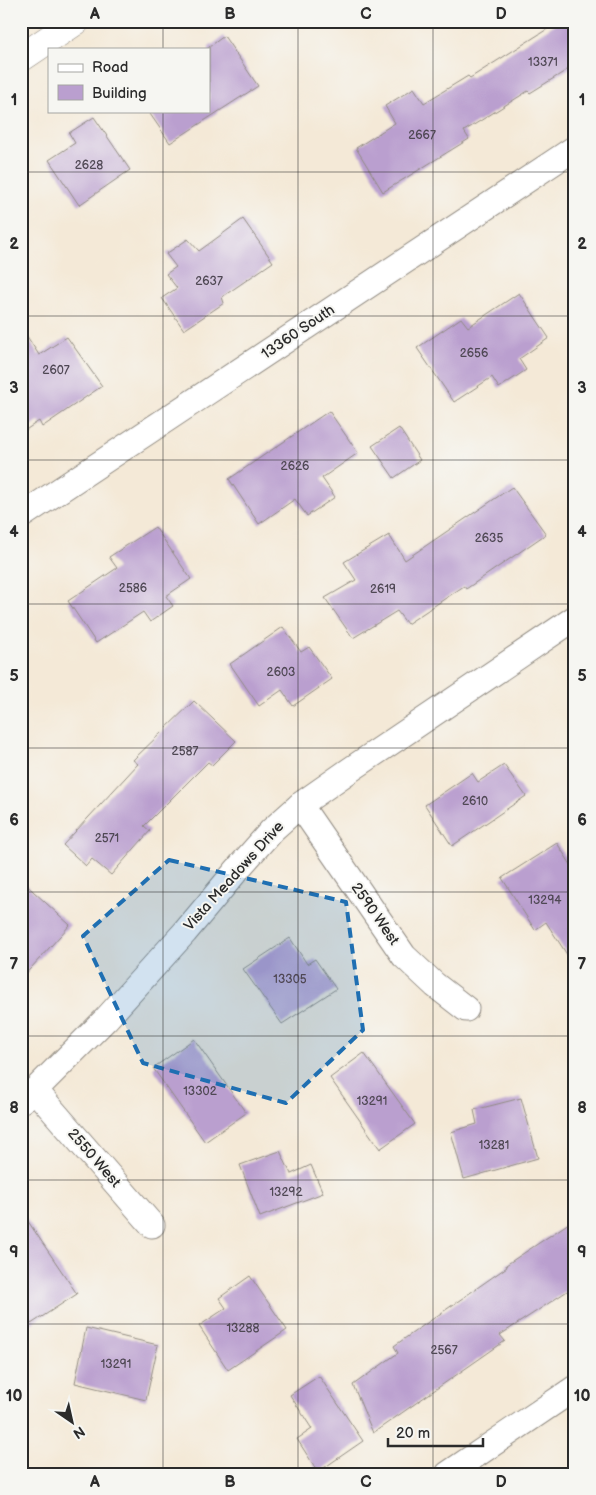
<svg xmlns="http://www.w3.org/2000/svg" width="596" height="1495" viewBox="0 0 596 1495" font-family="'Balsamiq Sans',sans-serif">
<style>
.building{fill:#ba9fcf}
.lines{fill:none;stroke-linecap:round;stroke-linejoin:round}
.minor-casing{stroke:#908a81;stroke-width:27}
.tertiary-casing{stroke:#908a81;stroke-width:29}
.minor{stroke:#fff;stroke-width:25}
.tertiary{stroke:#fff;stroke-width:28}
.marked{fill:#1f6fb2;fill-opacity:0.2;stroke:#1f6fb2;stroke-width:4;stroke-dasharray:10 6;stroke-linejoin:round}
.grid{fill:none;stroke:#2b2b2b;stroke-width:1;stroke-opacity:0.55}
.labels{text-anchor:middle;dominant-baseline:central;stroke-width:4;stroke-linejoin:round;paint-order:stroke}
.number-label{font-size:12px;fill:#4f4854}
.street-label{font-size:15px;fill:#2b2b2b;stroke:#f6f6f2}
.neatline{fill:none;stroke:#2b2b2b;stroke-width:2}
.grid-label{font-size:16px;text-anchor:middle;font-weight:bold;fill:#2b2b2b}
</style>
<rect width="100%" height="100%" fill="#f6f6f2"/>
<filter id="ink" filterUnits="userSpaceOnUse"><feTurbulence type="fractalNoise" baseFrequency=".02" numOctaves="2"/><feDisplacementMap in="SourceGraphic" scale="10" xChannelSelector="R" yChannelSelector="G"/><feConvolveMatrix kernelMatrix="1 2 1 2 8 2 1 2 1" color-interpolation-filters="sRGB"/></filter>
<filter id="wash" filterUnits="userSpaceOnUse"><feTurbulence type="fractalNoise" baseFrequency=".0096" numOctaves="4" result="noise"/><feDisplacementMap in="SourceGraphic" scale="20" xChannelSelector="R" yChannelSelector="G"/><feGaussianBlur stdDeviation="1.12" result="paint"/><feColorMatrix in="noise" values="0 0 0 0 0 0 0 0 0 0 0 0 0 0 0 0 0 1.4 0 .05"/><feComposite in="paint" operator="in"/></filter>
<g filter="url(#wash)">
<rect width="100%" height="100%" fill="#f4e9d7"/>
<g id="blocks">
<g class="building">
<path d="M560 21H575V65L530 93 528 91 464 131 469 139 383 192 356 148 395 123 385 106 414 88 424 103 468 76 470 78Z"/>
<path d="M224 36 258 86 170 143 148 111H209V47Z"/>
<path d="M94 117 130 170 79 205 49 160 75 143 69 133Z"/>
<path d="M243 219 273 262 222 297 224 303 184 330 162 298 177 288 166 274 176 267 166 254 188 239 199 251Z"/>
<path d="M519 293 549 338 519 359 526 370 499 388 492 377 454 402 417 348 461 318 468 327Z"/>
<path d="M21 327 39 355 67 337 102 386 42 427 39 421 21 433Z"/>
<path d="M329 411 358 453 322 478 335 497 307 516 295 499 259 524 229 479Z"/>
<path d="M399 428 420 460 394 478 372 446Z"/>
<path d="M512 487 546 534 466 589 464 586 407 624 397 611 353 638 325 598 356 580 344 562 389 535 405 560Z"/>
<path d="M155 527 191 579 166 596 173 606 150 622 143 612 96 643 68 601 117 568 109 557Z"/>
<path d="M283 627 301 652 309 647 332 679 293 706 282 690 259 706 230 664Z"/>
<path d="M194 701 236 741 212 765 208 762 144 826 150 831 111 875 92 859 86 866 63 845 138 764 133 760Z"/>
<path d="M504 765 526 796 452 846 425 805 472 773 478 782Z"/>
<path d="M557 843 575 871V967L546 922 535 930 502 878Z"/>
<path d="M21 880 70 925 21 979Z"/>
<path d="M290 938 307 964 315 959 336 989 282 1024 243 969Z"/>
<path d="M194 1039 246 1113 205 1142 153 1068Z"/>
<path d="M364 1053 415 1124 380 1149 330 1078Z"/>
<path d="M521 1098 538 1158 464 1179 451 1132 477 1124 474 1110Z"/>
<path d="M280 1151 291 1174 311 1165 323 1193 260 1217 240 1165Z"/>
<path d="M21 1211 77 1294 31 1324 21 1309Z"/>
<path d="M575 1219V1286L500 1335 505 1341 373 1433 353 1385 398 1353 394 1346 507 1267 506 1265Z"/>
<path d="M250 1276 287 1330 228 1370 199 1326 226 1308 219 1298Z"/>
<path d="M86 1328 158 1345 146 1400 75 1383Z"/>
<path d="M319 1376 363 1441 318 1472 297 1439 312 1429 290 1395Z"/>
</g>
</g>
</g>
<g filter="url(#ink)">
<use href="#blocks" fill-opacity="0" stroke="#908a81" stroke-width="1"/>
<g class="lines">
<g class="minor-casing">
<g id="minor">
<path d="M21 516 575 148"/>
<path d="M300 805 404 956 435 985 466 1009"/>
<path d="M35 1090 152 1225"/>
<path d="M21 1101 35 1090 106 1019 185 932 242 864 272 830 300 805 350 770 575 618"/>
<path d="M448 1474 575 1388"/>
</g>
</g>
<g class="tertiary-casing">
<path id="tertiary" d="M21 58 76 21"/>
</g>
<use href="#minor" class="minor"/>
<use href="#tertiary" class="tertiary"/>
</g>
</g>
<path class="marked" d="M169 860 346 902 363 1030 286 1103 143 1063 83 936Z"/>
<path class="grid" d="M163 21V49M298 21V1474M433 21V1474M163 111V1474M21 172H575M21 316H575M21 460H575M21 604H575M21 748H575M21 892H575M21 1036H575M21 1180H575M21 1324H575"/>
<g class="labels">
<g class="number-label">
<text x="543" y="62">13371</text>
<text x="422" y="135">2667</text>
<text x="89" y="165">2628</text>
<text x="209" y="281">2637</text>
<text x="474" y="353">2656</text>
<text x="56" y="370">2607</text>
<text x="295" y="466">2626</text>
<text x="489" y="538">2635</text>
<text x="133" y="588">2586</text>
<text x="383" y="589">2619</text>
<text x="281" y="672">2603</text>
<text x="185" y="751">2587</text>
<text x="475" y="801">2610</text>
<text x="107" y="838">2571</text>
<text x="545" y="900">13294</text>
<text x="290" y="979">13305</text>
<text x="200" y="1091">13302</text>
<text x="372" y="1101">13291</text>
<text x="494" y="1145">13281</text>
<text x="286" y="1192">13292</text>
<text x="243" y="1328">13288</text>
<text x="444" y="1350">2567</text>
<text x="116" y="1364">13291</text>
</g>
<g class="street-label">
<text transform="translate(298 332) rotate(-34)">13360 South</text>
<text transform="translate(234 876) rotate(-48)">Vista Meadows Drive</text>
<text transform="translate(375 914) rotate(55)">2590 West</text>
<text transform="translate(94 1158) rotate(49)">2550 West</text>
</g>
</g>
<rect width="596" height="1495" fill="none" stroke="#f6f6f2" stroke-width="55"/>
<rect x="48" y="48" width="162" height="65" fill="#f6f6f2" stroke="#a5a5a2"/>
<rect x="58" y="64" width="25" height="8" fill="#ffffff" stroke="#a5a5a2"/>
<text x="92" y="72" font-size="15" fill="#2b2b2b">Road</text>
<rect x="58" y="85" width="25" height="15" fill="#ba9fcf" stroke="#a5a5a2"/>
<text x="92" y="98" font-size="15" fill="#2b2b2b">Building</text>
<g transform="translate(72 1422) rotate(146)" stroke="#f6f6f2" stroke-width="4" paint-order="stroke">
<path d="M0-4L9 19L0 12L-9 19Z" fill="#2b2b2b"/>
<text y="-8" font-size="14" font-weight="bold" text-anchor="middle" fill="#2b2b2b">N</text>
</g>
<path d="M388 1438v8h95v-8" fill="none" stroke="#2b2b2b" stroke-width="2.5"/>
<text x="396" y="1438" font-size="15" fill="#2b2b2b" stroke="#f6f6f2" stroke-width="4" paint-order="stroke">20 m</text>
<rect x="28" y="28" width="540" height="1440" class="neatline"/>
<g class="grid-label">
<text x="95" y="19">A</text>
<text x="230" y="19">B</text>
<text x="366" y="19">C</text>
<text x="501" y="19">D</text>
<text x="14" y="105">1</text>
<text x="582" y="105">1</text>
<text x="14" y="249">2</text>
<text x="582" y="249">2</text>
<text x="14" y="393">3</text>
<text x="582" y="393">3</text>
<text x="14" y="537">4</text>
<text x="582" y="537">4</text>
<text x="14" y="681">5</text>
<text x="582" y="681">5</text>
<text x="14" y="825">6</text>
<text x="582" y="825">6</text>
<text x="14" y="969">7</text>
<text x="582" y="969">7</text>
<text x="14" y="1113">8</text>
<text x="582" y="1113">8</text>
<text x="14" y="1257">9</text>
<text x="582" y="1257">9</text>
<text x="14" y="1401">10</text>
<text x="582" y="1401">10</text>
<text x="95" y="1487">A</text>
<text x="230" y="1487">B</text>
<text x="366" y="1487">C</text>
<text x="501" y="1487">D</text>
</g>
</svg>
